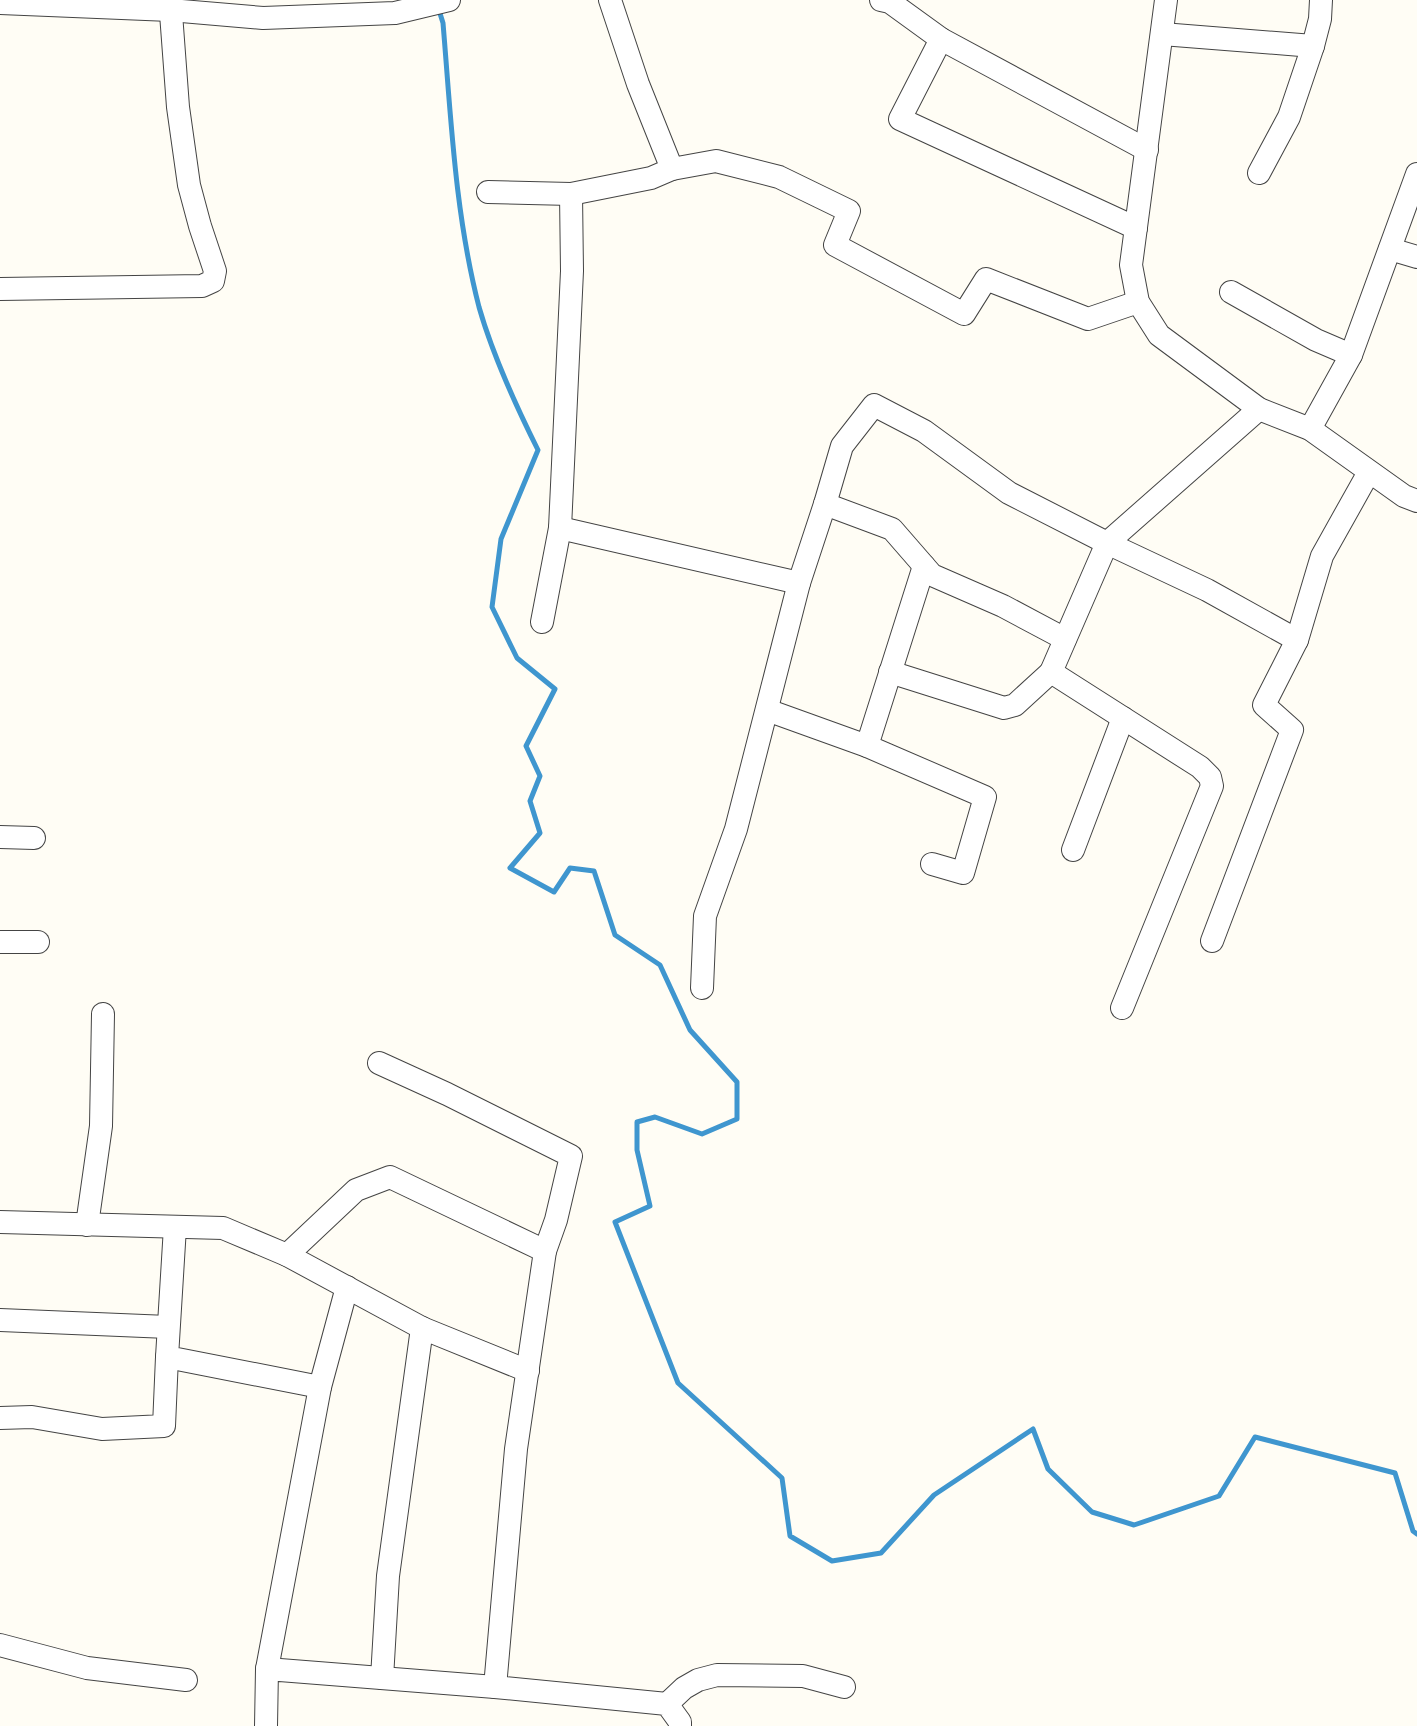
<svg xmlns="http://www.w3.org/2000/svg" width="1417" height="1726" viewBox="0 0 1417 1726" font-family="'Noto Serif',serif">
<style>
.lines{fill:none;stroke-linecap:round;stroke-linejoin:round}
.stream{stroke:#3f96cf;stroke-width:5}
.minor-casing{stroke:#444;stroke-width:24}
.minor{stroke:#fff;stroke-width:22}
</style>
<rect width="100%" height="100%" fill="#fffdf5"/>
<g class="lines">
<path class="stream" d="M438 7 443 23C451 118 455 214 479 307 493 356 515 404 538 450L501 539 492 607 517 658 555 689 526 746 540 776 530 801 540 833 510 868 554 892 570 868 594 871 615 935 660 965 690 1030 737 1082V1119L702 1134 655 1117 637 1122V1150L650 1206 615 1222 678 1383 782 1478 790 1536 832 1561 881 1553 934 1495 1033 1429 1048 1469 1092 1512 1134 1525 1219 1496 1255 1437 1395 1473 1413 1531 1417 1534"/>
<g class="minor-casing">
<g id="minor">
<path d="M610 0 638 84 672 169"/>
<path d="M881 0 890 2 941 39 1147 150"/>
<path d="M1166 0 1131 265 1138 302 1159 335 1259 409 1310 429 1404 496 1417 501"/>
<path d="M0 3 170 10 263 18 395 13 449 0"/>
<path d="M1162 34 1313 46"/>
<path d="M941 39 900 119 1136 228"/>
<path d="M1259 173 1289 117 1313 46 1320 19 1321 0"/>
<path d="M488 192 571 194 651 178 672 169 716 161 779 177 849 211 835 245 964 314 986 279 1088 319 1138 302"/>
<path d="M1390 249 1417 257"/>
<path d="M0 289 202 286 213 281 215 271 200 226 189 185 178 107 170 0"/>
<path d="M1231 292 1316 340 1351 355"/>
<path d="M1310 429 1351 355 1417 174"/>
<path d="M825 504 892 529 932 575 1003 606 1065 639"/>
<path d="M560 528 799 583"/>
<path d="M924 566 867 746 985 797 963 873 932 864"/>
<path d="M542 622 560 528 572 271 571 194"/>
<path d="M1297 640 1322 556 1369 472"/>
<path d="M890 672 1004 708 1015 705 1051 672"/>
<path d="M767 710 867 746"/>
<path d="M0 837 34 838"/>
<path d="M1073 850 1123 718"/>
<path d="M0 942H38"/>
<path d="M702 988 705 916 736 829 799 583 825 504 842 446 874 405 924 431 1009 493 1107 543 1207 590 1297 640 1264 705 1292 730 1212 941"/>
<path d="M1122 1008 1212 786 1210 777 1200 767 1051 672 1107 543 1259 409"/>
<path d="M379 1063 447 1094 571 1156 556 1220 545 1251"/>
<path d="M0 1222 223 1228 287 1255 356 1190 390 1177 545 1251 516 1449 495 1687 667 1704 680 1722V1726"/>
<path d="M87 1225 101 1126 103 1014"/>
<path d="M175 1227 167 1357 320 1387 347 1287"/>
<path d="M287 1255 422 1328 528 1371"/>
<path d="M0 1320 168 1327"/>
<path d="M0 1418 32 1417 102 1429 164 1426 167 1357"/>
<path d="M0 1645 87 1668 186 1680"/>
<path d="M267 1669 320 1387"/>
<path d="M382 1678 388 1576 422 1328"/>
<path d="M667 1704 684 1688 698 1680 717 1675 803 1676 844 1687"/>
<path d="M266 1726 267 1669 495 1687"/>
</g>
</g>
<use href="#minor" class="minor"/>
</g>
</svg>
